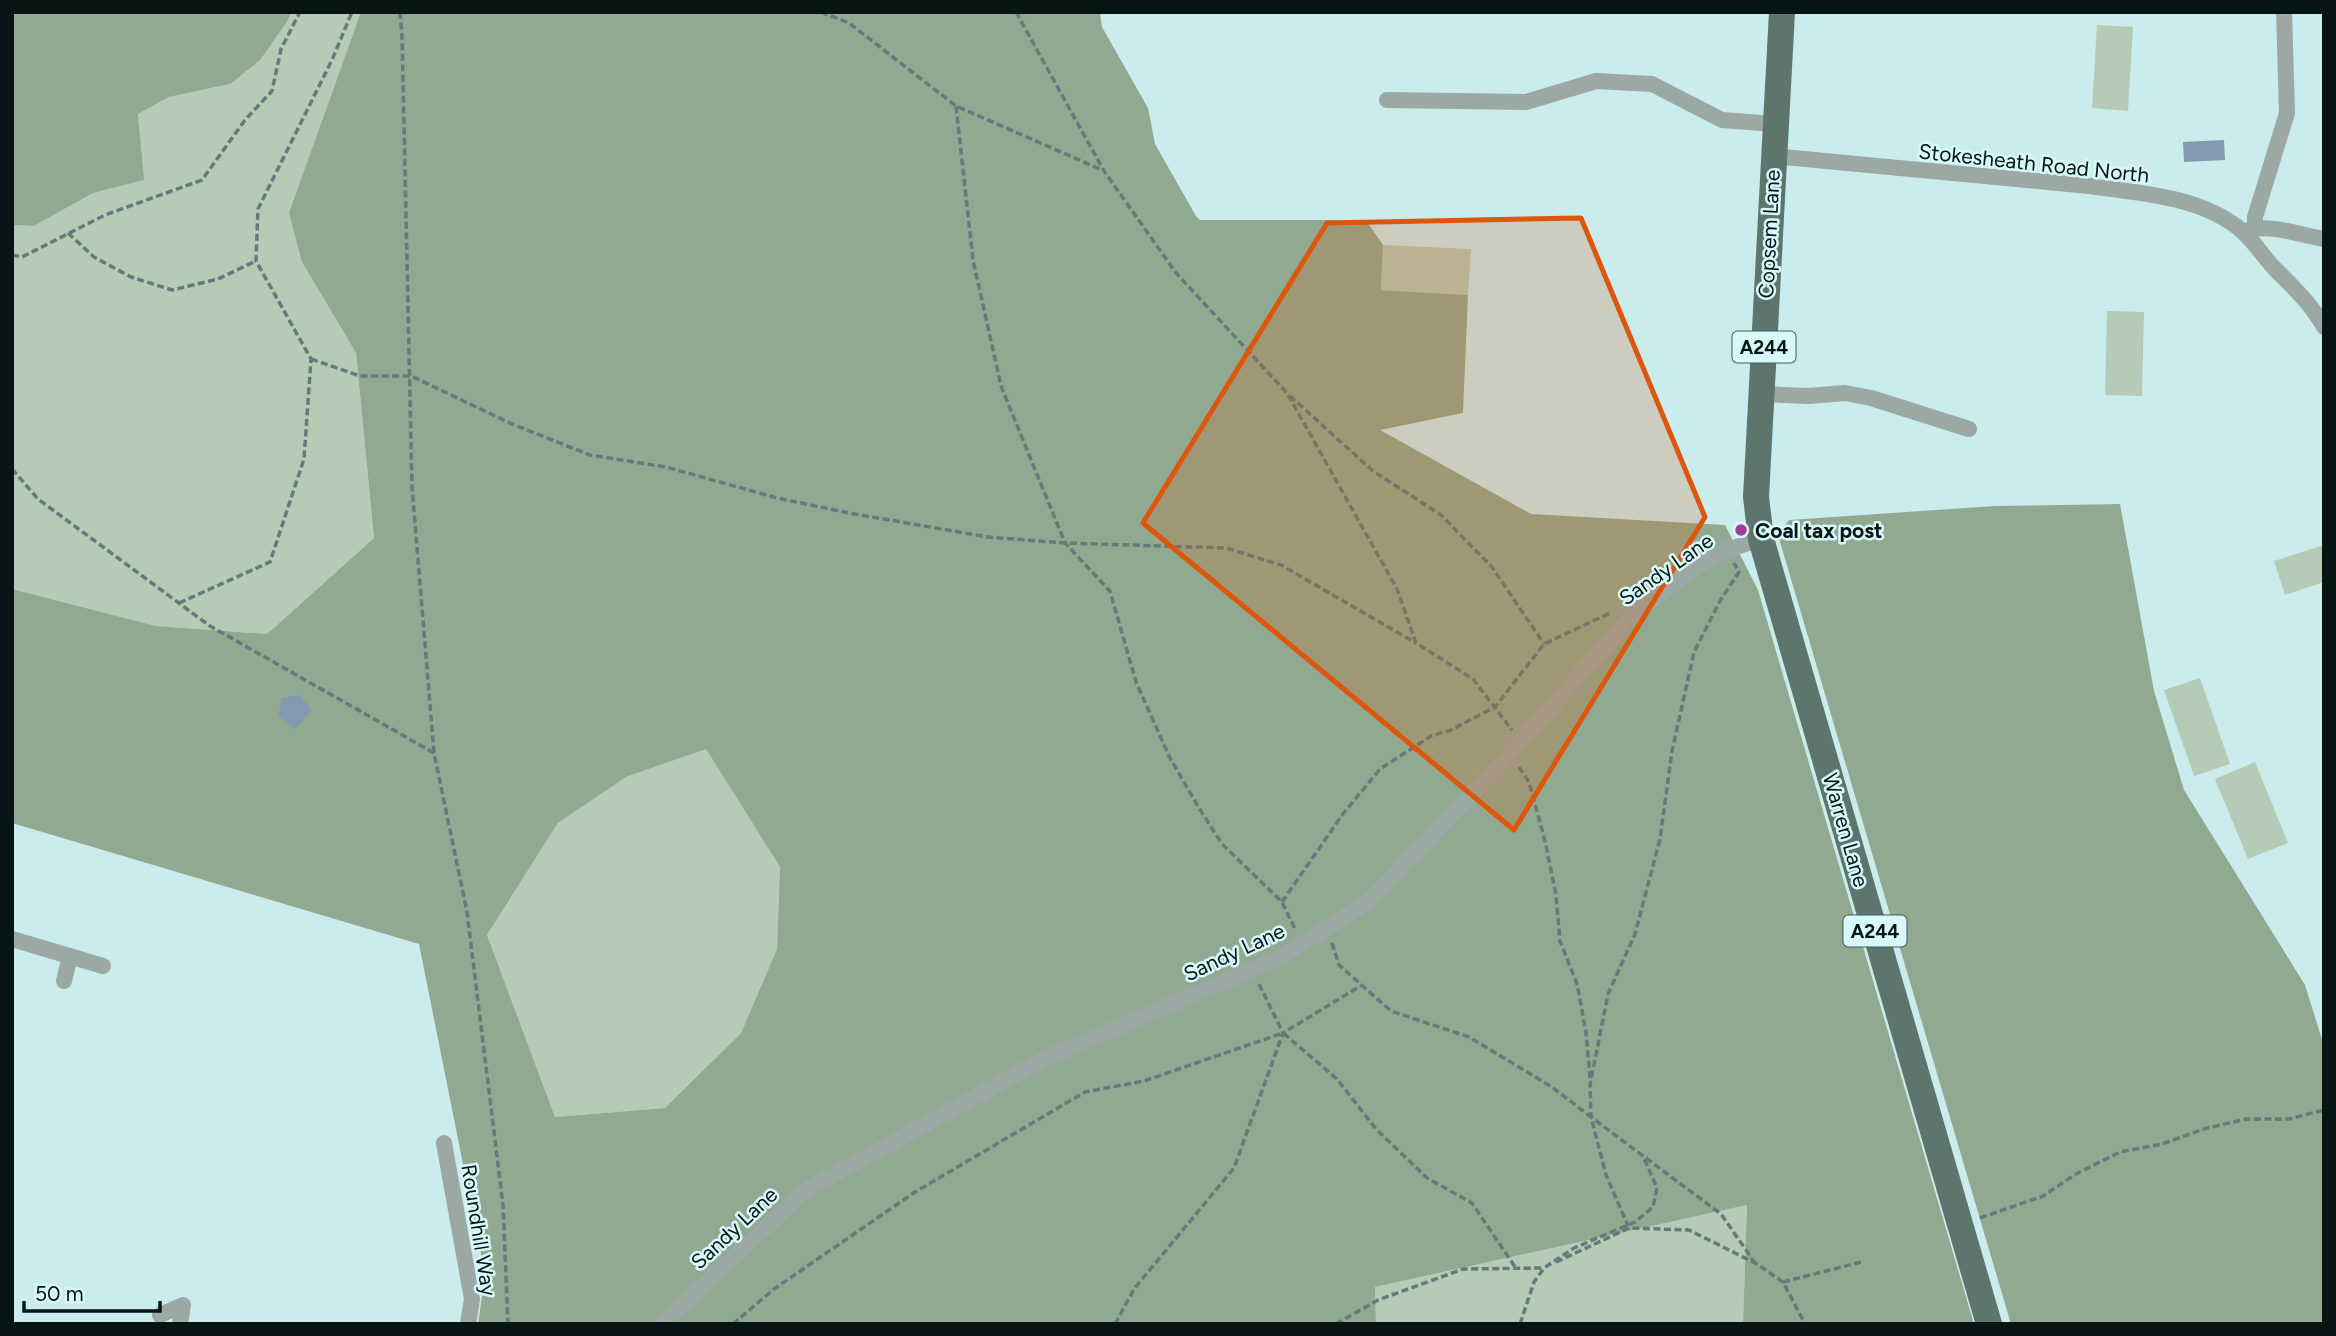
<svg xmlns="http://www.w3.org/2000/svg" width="2336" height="1336" viewBox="0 0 2336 1336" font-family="Figtree,sans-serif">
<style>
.green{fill:#b6cbb6}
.forest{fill:#90a990;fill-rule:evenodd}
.water{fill:#8399b2}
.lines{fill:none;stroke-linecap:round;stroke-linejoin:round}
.path{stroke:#647b7b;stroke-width:3.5;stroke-dasharray:7 3.5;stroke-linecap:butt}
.street{stroke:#9ba8a3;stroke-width:16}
.primary{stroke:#5e756d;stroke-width:26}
.marked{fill:#dd560c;fill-opacity:0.2;stroke:#dd560c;stroke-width:5;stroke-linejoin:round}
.poi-dot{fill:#a63a9a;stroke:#d7f9fa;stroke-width:2.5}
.labels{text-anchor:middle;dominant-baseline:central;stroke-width:5;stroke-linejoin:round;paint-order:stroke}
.shield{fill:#d7f9fa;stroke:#455959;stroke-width:2}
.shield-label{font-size:19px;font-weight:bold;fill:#071414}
.street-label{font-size:21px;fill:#071414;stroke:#d7f9fa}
.poi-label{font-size:21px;font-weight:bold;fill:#071414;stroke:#d7f9fa;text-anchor:start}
</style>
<rect width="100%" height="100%" fill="#caeced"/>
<g class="green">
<path d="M291 12H361L323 119 302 262 356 353 374 538 267 634 156 626 12 589V225L34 226 93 193 143 180 138 114 169 97 230 84 288 20Z"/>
<path d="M2097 25 2133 27 2128 111 2092 108Z"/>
<path d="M1383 245 1471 249 1468 295 1381 290Z"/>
<path d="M2107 311 2144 312 2142 396 2105 395Z"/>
<path d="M2324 545V582L2285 595 2274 561Z"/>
<path d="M2200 678 2230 764 2194 776 2164 690Z"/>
<path d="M706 749 780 867 777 949 741 1033 665 1108 555 1117 487 935 558 823 626 777Z"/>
<path d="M2255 762 2288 843 2248 859 2215 779Z"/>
<path d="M1747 1205 1743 1324H1376L1375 1287Z"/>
</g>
<g class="forest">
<path d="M12 12H291L288 20 260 60 230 84 169 97 138 114 144 180 93 193 34 226 12 225Z"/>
<path d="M361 12H1100L1102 27 1148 108 1155 144 1196 216 1200 220H1366L1383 245 1381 290 1468 295 1463 413 1380 430 1531 514 1725 525 1758 590 1974 1324H1743L1747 1205 1375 1287 1376 1324H478L485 1274 419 944 12 823V589L156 626 267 634 374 538 356 353 302 262 289 213ZM706 749 780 867 777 949 741 1033 665 1108 555 1117 487 935 558 823 626 777Z"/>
<path d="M2120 504 2154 691 2184 790 2305 985 2324 1046V1324H2011L1778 535 1789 520 1995 506Z"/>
</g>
<g class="water">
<path d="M2224 140 2225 160 2184 162 2183 142Z"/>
<path d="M299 695 312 710 295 729 278 716 282 698Z"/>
</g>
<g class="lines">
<g class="path">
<path d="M400 12 402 35 412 487 434 753 467 912 503 1205 508 1324"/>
<path d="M821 12 849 23 956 106 1102 170"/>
<path d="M1016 12 1104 171 1176 273 1287 393 1397 589 1416 643 1473 679 1512 730"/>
<path d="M956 106 973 260 1001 386 1065 543 1110 591 1136 682 1170 758 1199 808 1222 844 1282 902 1295 929"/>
<path d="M68 233 94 257 131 277 172 290 218 279 256 261"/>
<path d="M12 255 22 257 105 215 202 180 245 120 272 91 281 49 300 12"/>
<path d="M311 359 360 376H411L512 424 590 455 666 467 777 498 849 513 988 537 1065 543 1226 548 1281 565 1416 643"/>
<path d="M1290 396 1373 471 1441 515 1492 567 1544 644"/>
<path d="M12 469 38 499 210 626 434 753"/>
<path d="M179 603 270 562 304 459 311 359 256 261 258 209 332 60 352 12"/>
<path d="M1519 767 1529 782 1545 841 1556 895 1560 941 1577 984 1586 1032 1590 1078"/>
<path d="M1282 902 1343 814 1380 769 1431 736 1451 730 1495 707 1544 644 1610 613"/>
<path d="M1332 943 1339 965 1391 1011 1469 1037 1552 1087 1591 1117 1606 1175 1628 1226"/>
<path d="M1259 984 1283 1033"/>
<path d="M1646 1158 1721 1214 1755 1263"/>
<path d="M1980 1218 2043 1196 2076 1174 2120 1152 2162 1144 2207 1128 2247 1119H2289L2324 1110"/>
<path d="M1556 1262 1629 1228 1689 1230 1757 1264 1783 1282 1805 1324"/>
<path d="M1783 1282 1861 1262"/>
<path d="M733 1324 774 1289 915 1192 1085 1092 1144 1081 1283 1033 1337 1079 1376 1129 1427 1178 1472 1203 1515 1267"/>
<path d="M1115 1324 1134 1289 1234 1168 1283 1033 1362 985"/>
<path d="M1336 1324 1378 1300 1463 1269 1543 1268"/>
<path d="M1520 1324 1534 1282 1544 1268 1574 1248 1635 1222 1653 1207 1657 1188 1643 1156 1591 1117 1590 1085 1608 994 1635 934 1660 839 1672 751 1694 652 1720 601 1739 572 1734 563"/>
</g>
<g class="street">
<path d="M1387 100 1526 102 1596 81 1652 84 1722 120 1775 124"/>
<path d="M1773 156 2089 186C2139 193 2200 196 2241 230 2254 241 2264 258 2276 270 2294 288 2312 305 2324 327"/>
<path d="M2255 228V217L2287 113 2284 12"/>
<path d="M2246 231C2269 223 2300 235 2324 239"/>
<path d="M1761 394 1808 396 1845 393 1871 398 1969 429"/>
<path d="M12 939 103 966"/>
<path d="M64 981 70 956"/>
<path d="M444 1143 472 1299 468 1324"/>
<path d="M160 1315 183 1305 180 1324"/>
<path d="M662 1324 806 1190 1044 1059 1281 957 1369 901 1510 754 1632 615 1699 565 1727 550 1761 539"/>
</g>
<path class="primary" d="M1782 12 1756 497 1761 539 1989 1324"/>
</g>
<path class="marked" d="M1581 218 1705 517 1514 830 1143 523 1327 223Z"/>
<circle class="poi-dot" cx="1741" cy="530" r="7"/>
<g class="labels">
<g class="shield">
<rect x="1732.5" y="331.5" width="63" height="31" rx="5"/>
<rect x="1843.5" y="915.5" width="63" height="31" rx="5"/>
</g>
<g class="shield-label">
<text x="1764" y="347">A244</text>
<text x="1875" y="931">A244</text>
</g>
<g class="street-label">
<text transform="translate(2034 163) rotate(6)">Stokesheath Road North</text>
<text transform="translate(1769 234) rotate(-87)">Copsem Lane</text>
<text transform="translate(1666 569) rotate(-35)">Sandy Lane</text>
<text transform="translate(1846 830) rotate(74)">Warren Lane</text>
<text transform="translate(1234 952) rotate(-25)">Sandy Lane</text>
<text transform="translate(734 1228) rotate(-43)">Sandy Lane</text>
<text transform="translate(479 1230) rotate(81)">Roundhill Way</text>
</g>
<g class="poi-label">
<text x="1755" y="530">Coal tax post</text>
</g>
</g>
<rect width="2336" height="1336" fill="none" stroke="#071414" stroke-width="28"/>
<path d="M24 1301v10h136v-10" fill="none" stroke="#071414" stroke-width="3.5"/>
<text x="35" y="1301" font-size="21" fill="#071414" stroke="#d7f9fa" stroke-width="5" paint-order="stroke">50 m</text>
</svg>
